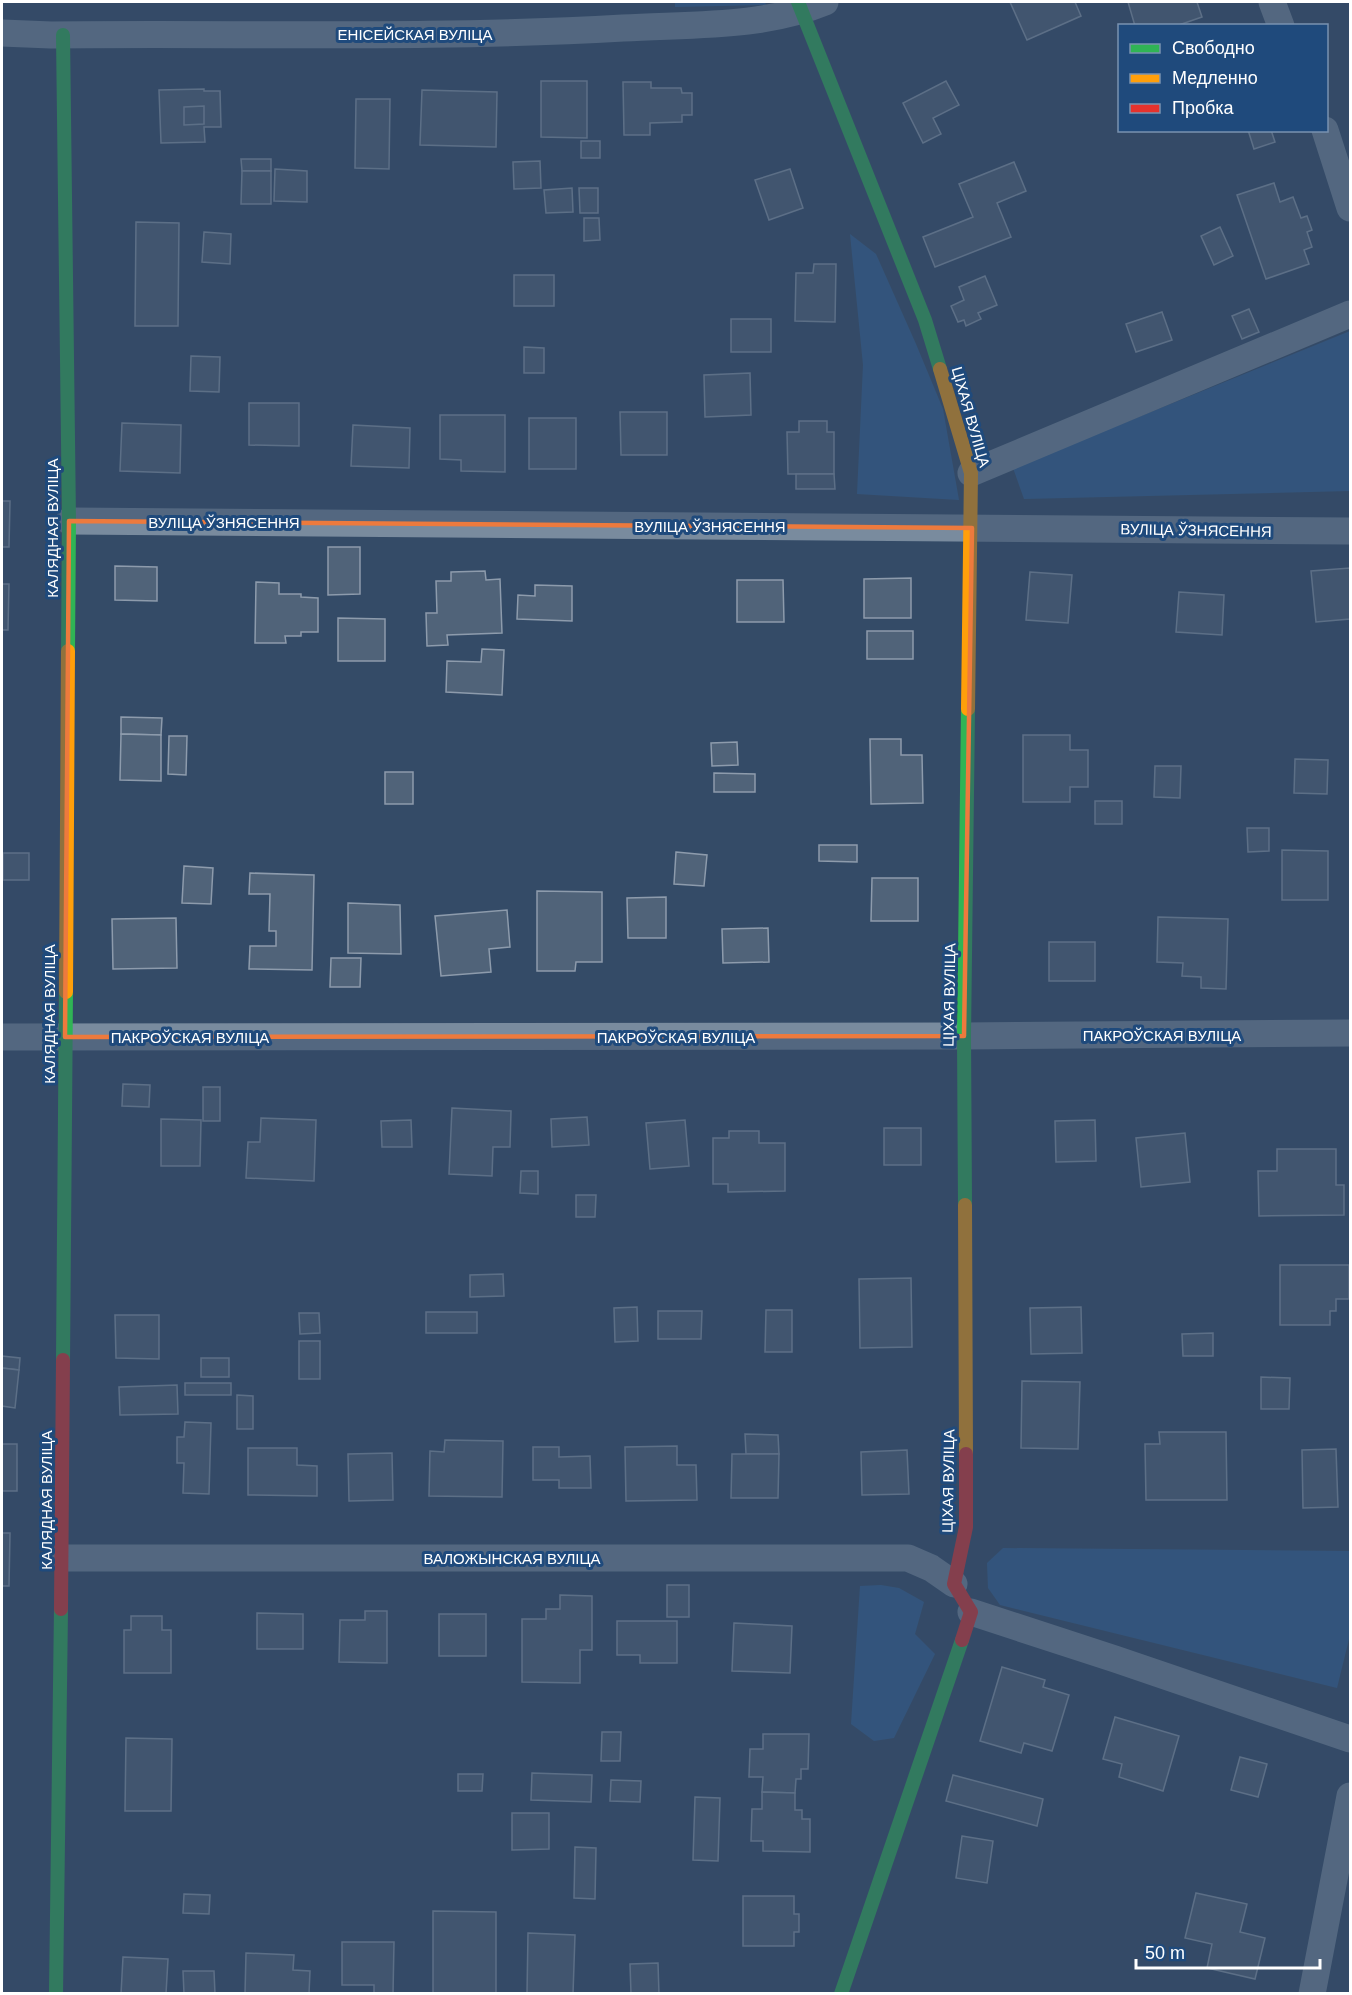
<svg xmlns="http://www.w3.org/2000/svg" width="1352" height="1995" viewBox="0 0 1352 1995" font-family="Helvetica,sans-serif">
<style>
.green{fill:#326194}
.building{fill:#506379;stroke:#8d9bac;stroke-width:1.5}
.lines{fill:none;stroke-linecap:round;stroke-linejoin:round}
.street{stroke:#798b9e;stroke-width:27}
.fast{stroke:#30b455;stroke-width:14}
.slow{stroke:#ff9f0a;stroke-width:14}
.jam{stroke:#e5322d;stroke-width:14}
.marked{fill:none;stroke:#ed7a3d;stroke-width:4.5;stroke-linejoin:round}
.labels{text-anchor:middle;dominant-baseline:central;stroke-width:6;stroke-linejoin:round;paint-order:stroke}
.street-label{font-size:15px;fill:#fff;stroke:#1f4a7c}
</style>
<rect width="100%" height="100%" fill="#344b67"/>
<g class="green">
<path d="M675 2H765L766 5 675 7Z"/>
<path d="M850 234 876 254 916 344 943 409 959 500 857 494 863 365Z"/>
<path d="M1350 331V491L1024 499 1013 468Z"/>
<path d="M1003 1548 1350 1551V1635L1337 1688 1000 1605 988 1588 987 1563Z"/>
<path d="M881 1585 899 1588 924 1602 915 1634 935 1654 894 1738 874 1741 851 1724 860 1586Z"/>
</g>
<g class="building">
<path d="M1010 2H1075L1081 16 1027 40Z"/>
<path d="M1128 2H1197L1202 17 1176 26H1135Z"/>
<path d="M541 81H587V138L541 137Z"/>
<path d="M946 81 959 105 933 118 941 134 923 143 903 103Z"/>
<path d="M623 82H651V88H681L682 93H692V115H682V122L650 123V135H624Z"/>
<path d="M204 89V91H220L221 127H204L205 142 161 143 159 90Z"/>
<path d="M422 90 497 92 496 147 420 145Z"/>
<path d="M356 99H390L389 169 355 168Z"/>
<path d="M204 106V124L184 125V107Z"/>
<path d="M1248 130H1271L1275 142 1254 149Z"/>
<rect x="581" y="141" width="19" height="17"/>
<path d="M241 159H271V171H242Z"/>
<path d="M540 161 541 188 514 189 513 162Z"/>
<path d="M1014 162 1026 191 997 203 1011 237 935 267 923 237 973 217 959 184Z"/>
<path d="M275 169 307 171V202L274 201Z"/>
<path d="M790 169 803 208 769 220 755 180Z"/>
<path d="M242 171H271V204H241Z"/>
<path d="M1274 183 1280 202 1293 197 1301 218 1307 216 1312 230 1307 232 1312 247 1304 250 1309 264 1266 279 1237 195Z"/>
<path d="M572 188 573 212 546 213 544 190Z"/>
<path d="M579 188H598V213H580Z"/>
<path d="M584 218H599L600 240 584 241Z"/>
<path d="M136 222 179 223 178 326H135Z"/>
<path d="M1220 227 1233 256 1214 265 1201 236Z"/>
<path d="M204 232 231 234 230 264 202 262Z"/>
<path d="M814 264H836L835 322 795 321 796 273H813Z"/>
<rect x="514" y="275" width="40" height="31"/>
<path d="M985 276 997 305 978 313 981 319 966 326 964 320 958 322 951 306 964 300 959 287Z"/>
<path d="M1249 309 1259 332 1242 339 1232 316Z"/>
<path d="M1162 312 1172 340 1136 352 1126 324Z"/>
<rect x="731" y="319" width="40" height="33"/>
<path d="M524 347 544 348V373H524Z"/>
<path d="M191 356 220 357 219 392 190 391Z"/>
<path d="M750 373 751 415 705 417 704 375Z"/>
<path d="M249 403H299V446L249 445Z"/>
<path d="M620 412H667V455H621Z"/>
<path d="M440 415H505V472L461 471V460L440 459Z"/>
<rect x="529" y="418" width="47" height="51"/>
<path d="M799 421H827V432H834V474H788L787 432H799Z"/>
<path d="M122 423 181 425 180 473 120 471Z"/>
<path d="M353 425 410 428 409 468 351 466Z"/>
<path d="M796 474H834L835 489H796Z"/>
<path d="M2 501H10L9 547H2Z"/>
<path d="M328 547H360V594L328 595Z"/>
<path d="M115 566 157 567V601L115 600Z"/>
<path d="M1350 568V619L1316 622 1311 571Z"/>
<path d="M485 571 486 580 500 579 502 633 447 635 448 645 427 646 426 613H437L436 581H451V572Z"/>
<path d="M1030 572 1072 575 1068 623 1026 620Z"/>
<path d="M911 578V618H864V579Z"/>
<path d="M737 580H783L784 622H737Z"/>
<path d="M256 582 279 583V594H301V597L318 598V632H301V636H285L286 643H255Z"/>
<path d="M2 584H9L8 630H2Z"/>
<path d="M535 585 572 586V621L517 619 518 595 535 596Z"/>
<path d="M1179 592 1224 595 1222 635 1176 632Z"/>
<path d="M338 618 385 619V661H338Z"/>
<rect x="867" y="631" width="46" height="28"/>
<path d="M482 649 504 650 502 695 446 692 447 661 481 662Z"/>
<path d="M121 717 162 718 161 735 121 734Z"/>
<path d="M121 734 161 735V781L120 780Z"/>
<path d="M1023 735H1070V750H1088V787H1070V802H1023Z"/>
<path d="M169 736H187L186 775 168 774Z"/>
<path d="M870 739H901V755H922L923 803 871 804Z"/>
<path d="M737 742 738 765 712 766 711 743Z"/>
<path d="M1295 759 1328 760 1327 794 1294 793Z"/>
<path d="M1155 766H1181L1180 798 1154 797Z"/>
<rect x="385" y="772" width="28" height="32"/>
<path d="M714 773 755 774V792H714Z"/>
<rect x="1095" y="801" width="27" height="23"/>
<path d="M1247 828H1269V851L1248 852Z"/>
<path d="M819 845H857V862L819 861Z"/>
<path d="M1282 850 1328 851V900H1282Z"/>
<path d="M676 852 707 855 704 886 674 884Z"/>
<rect x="3" y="853" width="26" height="27"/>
<path d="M184 866 213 868 211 904 182 903Z"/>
<path d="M250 873 314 875 312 970 249 969 250 946H276V931H269L270 894H249Z"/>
<path d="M872 878H918V921H871Z"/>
<path d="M537 891 602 892V962H576L575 971H537Z"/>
<path d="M666 897V938H628L627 898Z"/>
<path d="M348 903 400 905 401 954 348 953Z"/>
<path d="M507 910 510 947 489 949 491 972 441 976 435 916Z"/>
<path d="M1158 917 1228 919 1226 989 1201 988V977L1182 976 1183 963 1157 962Z"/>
<path d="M176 918 177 968 113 969 112 919Z"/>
<path d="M768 928 769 962 723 963 722 929Z"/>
<rect x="1049" y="942" width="46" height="39"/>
<path d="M331 958H361L360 987H330Z"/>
<path d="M123 1084 150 1085 149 1107 122 1106Z"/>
<rect x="203" y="1087" width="17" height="34"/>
<path d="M452 1108 511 1111 510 1147H493L492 1176 449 1174Z"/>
<path d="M587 1117 589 1145 552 1147 551 1119Z"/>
<path d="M261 1118 316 1120 314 1181 246 1178 248 1142H260Z"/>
<path d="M161 1119 201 1120 200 1166H161Z"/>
<path d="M411 1120 412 1147H382L381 1121Z"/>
<path d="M685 1120 689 1166 650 1169 646 1123Z"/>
<path d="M1095 1120 1096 1161 1056 1162 1055 1121Z"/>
<rect x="884" y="1128" width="37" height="37"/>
<path d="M729 1131H759V1143H785V1191L728 1192V1184H713V1138H729Z"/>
<path d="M1185 1133 1190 1182 1141 1187 1136 1138Z"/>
<path d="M1277 1149H1336V1185H1344V1215L1259 1216 1258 1171H1277Z"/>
<path d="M521 1171H538V1194L520 1193Z"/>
<path d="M576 1195H596L595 1217H576Z"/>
<path d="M1280 1265H1349V1299H1336V1311H1330V1325H1280Z"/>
<path d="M503 1274 504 1296 470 1297V1275Z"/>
<path d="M911 1278 912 1347 860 1348 859 1279Z"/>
<path d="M637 1307 638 1341 615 1342 614 1308Z"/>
<path d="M1081 1307 1082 1353 1031 1354 1030 1308Z"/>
<path d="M766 1310H792V1352H765Z"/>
<path d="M658 1311H702L701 1339H658Z"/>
<rect x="426" y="1312" width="51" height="21"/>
<path d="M299 1313H319L320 1333 300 1334Z"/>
<path d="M115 1315H159V1359L116 1358Z"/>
<path d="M1213 1333V1356H1183L1182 1334Z"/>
<rect x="299" y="1341" width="21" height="38"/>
<path d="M2 1356 20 1358 19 1370 2 1368Z"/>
<rect x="201" y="1358" width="28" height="19"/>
<path d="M2 1368 19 1370 15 1408 2 1406Z"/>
<path d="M1261 1377 1290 1378 1289 1409H1261Z"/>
<path d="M1022 1381 1080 1382 1078 1449 1021 1448Z"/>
<rect x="185" y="1383" width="46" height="12"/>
<path d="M177 1385 178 1414 120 1415 119 1387Z"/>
<path d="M237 1395 253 1396V1429H237Z"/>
<path d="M185 1422 211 1423 209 1494 183 1493 184 1463H177V1437H184Z"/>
<path d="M1159 1432H1226L1227 1500H1146L1145 1444H1160Z"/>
<path d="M745 1434 778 1435 779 1454H746Z"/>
<path d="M445 1440 503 1441 502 1497 429 1496 430 1451 444 1452Z"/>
<rect x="2" y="1444" width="15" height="47"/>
<path d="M677 1446V1465H696L697 1500 626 1501 625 1447Z"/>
<path d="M533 1447H559V1457L590 1456 591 1488H559V1480H533Z"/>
<path d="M248 1448H297V1465L317 1466V1496L248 1495Z"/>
<path d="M1336 1449 1338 1507 1303 1508 1302 1450Z"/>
<path d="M907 1450 909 1494 862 1495 861 1452Z"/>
<path d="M392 1453 393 1500 349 1501 348 1454Z"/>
<path d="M732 1454H779L778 1498H731Z"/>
<path d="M2 1533H10L9 1586H2Z"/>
<rect x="667" y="1585" width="22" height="32"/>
<path d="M560 1595 592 1596V1650H580V1683L522 1682V1619H546V1609H560Z"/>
<path d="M365 1611H387V1663L339 1662 340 1620H365Z"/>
<path d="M257 1613 303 1614V1649H257Z"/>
<rect x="439" y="1614" width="47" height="42"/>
<path d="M131 1616H162V1630H171V1673H124V1630H131Z"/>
<path d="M617 1621H677V1663H640V1655H617Z"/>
<path d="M734 1623 792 1626 790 1673 732 1671Z"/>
<path d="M1002 1667 1045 1680 1043 1687 1069 1695 1052 1751 1024 1743 1021 1753 980 1741Z"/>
<path d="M1115 1717 1179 1736 1163 1791 1119 1777 1122 1764 1103 1759Z"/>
<path d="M602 1732H621L620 1761H601Z"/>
<path d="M763 1734H809L808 1769H801V1779H796L795 1793 762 1792 763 1777H749L750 1749H763Z"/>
<path d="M126 1738 172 1739 171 1811H125Z"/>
<path d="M1240 1757 1267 1764 1258 1797 1231 1790Z"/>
<path d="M532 1773 592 1775 591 1802 531 1800Z"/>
<path d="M458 1774H483L482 1791H458Z"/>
<path d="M953 1775 1043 1799 1037 1826 946 1801Z"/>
<path d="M611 1780 641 1781 640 1802 610 1801Z"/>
<path d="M762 1792 795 1793V1810H802V1819H810V1852L763 1851V1841H751L752 1809H762Z"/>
<path d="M695 1797 720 1798 718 1861 693 1860Z"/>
<path d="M512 1813H549V1849L512 1850Z"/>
<path d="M962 1836 993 1841 987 1883 956 1878Z"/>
<path d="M575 1847 596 1848 595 1899 574 1898Z"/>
<path d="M1196 1893 1247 1904 1240 1932 1265 1938 1255 1979 1207 1968 1212 1944 1185 1938Z"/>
<path d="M184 1894 210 1895 209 1914 183 1913Z"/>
<path d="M743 1896H794V1914H799V1932H794V1946H743Z"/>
<path d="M433 1911 496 1912V1994H433Z"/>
<path d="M528 1933 575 1935 573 1994H527Z"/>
<path d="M342 1942H394L393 1994H374V1985H342Z"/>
<path d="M246 1953 294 1955 293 1970 310 1971 309 1994H245Z"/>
<path d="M123 1957 168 1959 166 1994H121Z"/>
<path d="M658 1963 659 1994H631L630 1964Z"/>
<path d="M183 1971H214L215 1994H184Z"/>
</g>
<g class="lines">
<g class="street">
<path d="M1272 2 1281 26"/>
<path d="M2 33 51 35C242 33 433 39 623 28 691 24 762 28 825 2"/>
<path d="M1325 130 1350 208"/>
<path d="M971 473 1350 314"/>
<path d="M69 521 1350 531"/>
<path d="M2 1037 964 1036 1350 1033"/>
<path d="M62 1558H908L931 1568 954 1584"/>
<path d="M971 1612 1115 1659 1350 1739"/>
<path d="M1312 1994 1350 1796"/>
</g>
<g class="fast">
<path d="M798 2 925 320 940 369"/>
<path d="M63 35 69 521 68 651"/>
<path d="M965 1205 964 1036 968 709"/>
<path d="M63 1360 66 992"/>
<path d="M56 1994 61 1609"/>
<path d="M841 1994 962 1640"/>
</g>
<g class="slow">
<path d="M940 369 971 473 968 709"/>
<path d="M66 992 68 651"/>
<path d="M965 1205 966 1454"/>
</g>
<g class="jam">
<path d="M61 1609 63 1360"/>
<path d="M962 1640 971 1612 954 1584 966 1527V1454"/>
</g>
</g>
<path d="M0 0H1352V1995H0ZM69 521 972 528 964 1036 65 1037Z" fill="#344b67" fill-opacity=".55" fill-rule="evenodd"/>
<path class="marked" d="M69 521 972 528 964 1036 65 1037Z"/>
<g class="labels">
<g class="street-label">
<text x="415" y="34">ЕНІСЕЙСКАЯ ВУЛІЦА</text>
<text transform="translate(971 417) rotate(74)">ЦІХАЯ ВУЛІЦА</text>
<text x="224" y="522">ВУЛІЦА ЎЗНЯСЕННЯ</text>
<text x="710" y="526">ВУЛІЦА ЎЗНЯСЕННЯ</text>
<text transform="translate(52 528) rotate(-90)">КАЛЯДНАЯ ВУЛІЦА</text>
<text transform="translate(1196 530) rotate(1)">ВУЛІЦА ЎЗНЯСЕННЯ</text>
<text transform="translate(949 995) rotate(-89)">ЦІХАЯ ВУЛІЦА</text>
<text transform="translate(49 1014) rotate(-90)">КАЛЯДНАЯ ВУЛІЦА</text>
<text x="1162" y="1035">ПАКРОЎСКАЯ ВУЛІЦА</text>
<text x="190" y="1037">ПАКРОЎСКАЯ ВУЛІЦА</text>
<text x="676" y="1037">ПАКРОЎСКАЯ ВУЛІЦА</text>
<text transform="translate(948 1481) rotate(-89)">ЦІХАЯ ВУЛІЦА</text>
<text transform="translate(46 1500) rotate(-90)">КАЛЯДНАЯ ВУЛІЦА</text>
<text x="512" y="1558">ВАЛОЖЫНСКАЯ ВУЛІЦА</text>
</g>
</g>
<rect width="1352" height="1995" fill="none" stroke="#ffffff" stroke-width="6"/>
<rect x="1118" y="24" width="210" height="108" fill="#1f4a7c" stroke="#7992b0" stroke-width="1.5"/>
<rect x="1130" y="44" width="30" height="9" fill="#30b455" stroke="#7992b0" stroke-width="1.5"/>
<text x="1172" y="54" font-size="18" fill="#ffffff">Свободно</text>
<rect x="1130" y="74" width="30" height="9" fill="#ff9f0a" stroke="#7992b0" stroke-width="1.5"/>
<text x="1172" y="84" font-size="18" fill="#ffffff">Медленно</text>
<rect x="1130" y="104" width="30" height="9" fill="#e5322d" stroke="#7992b0" stroke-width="1.5"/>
<text x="1172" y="114" font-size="18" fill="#ffffff">Пробка</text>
<path d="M1136 1959v9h184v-9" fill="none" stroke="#ffffff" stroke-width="3"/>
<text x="1145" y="1959" font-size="18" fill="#ffffff" stroke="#1f4a7c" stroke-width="4.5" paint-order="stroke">50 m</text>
</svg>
